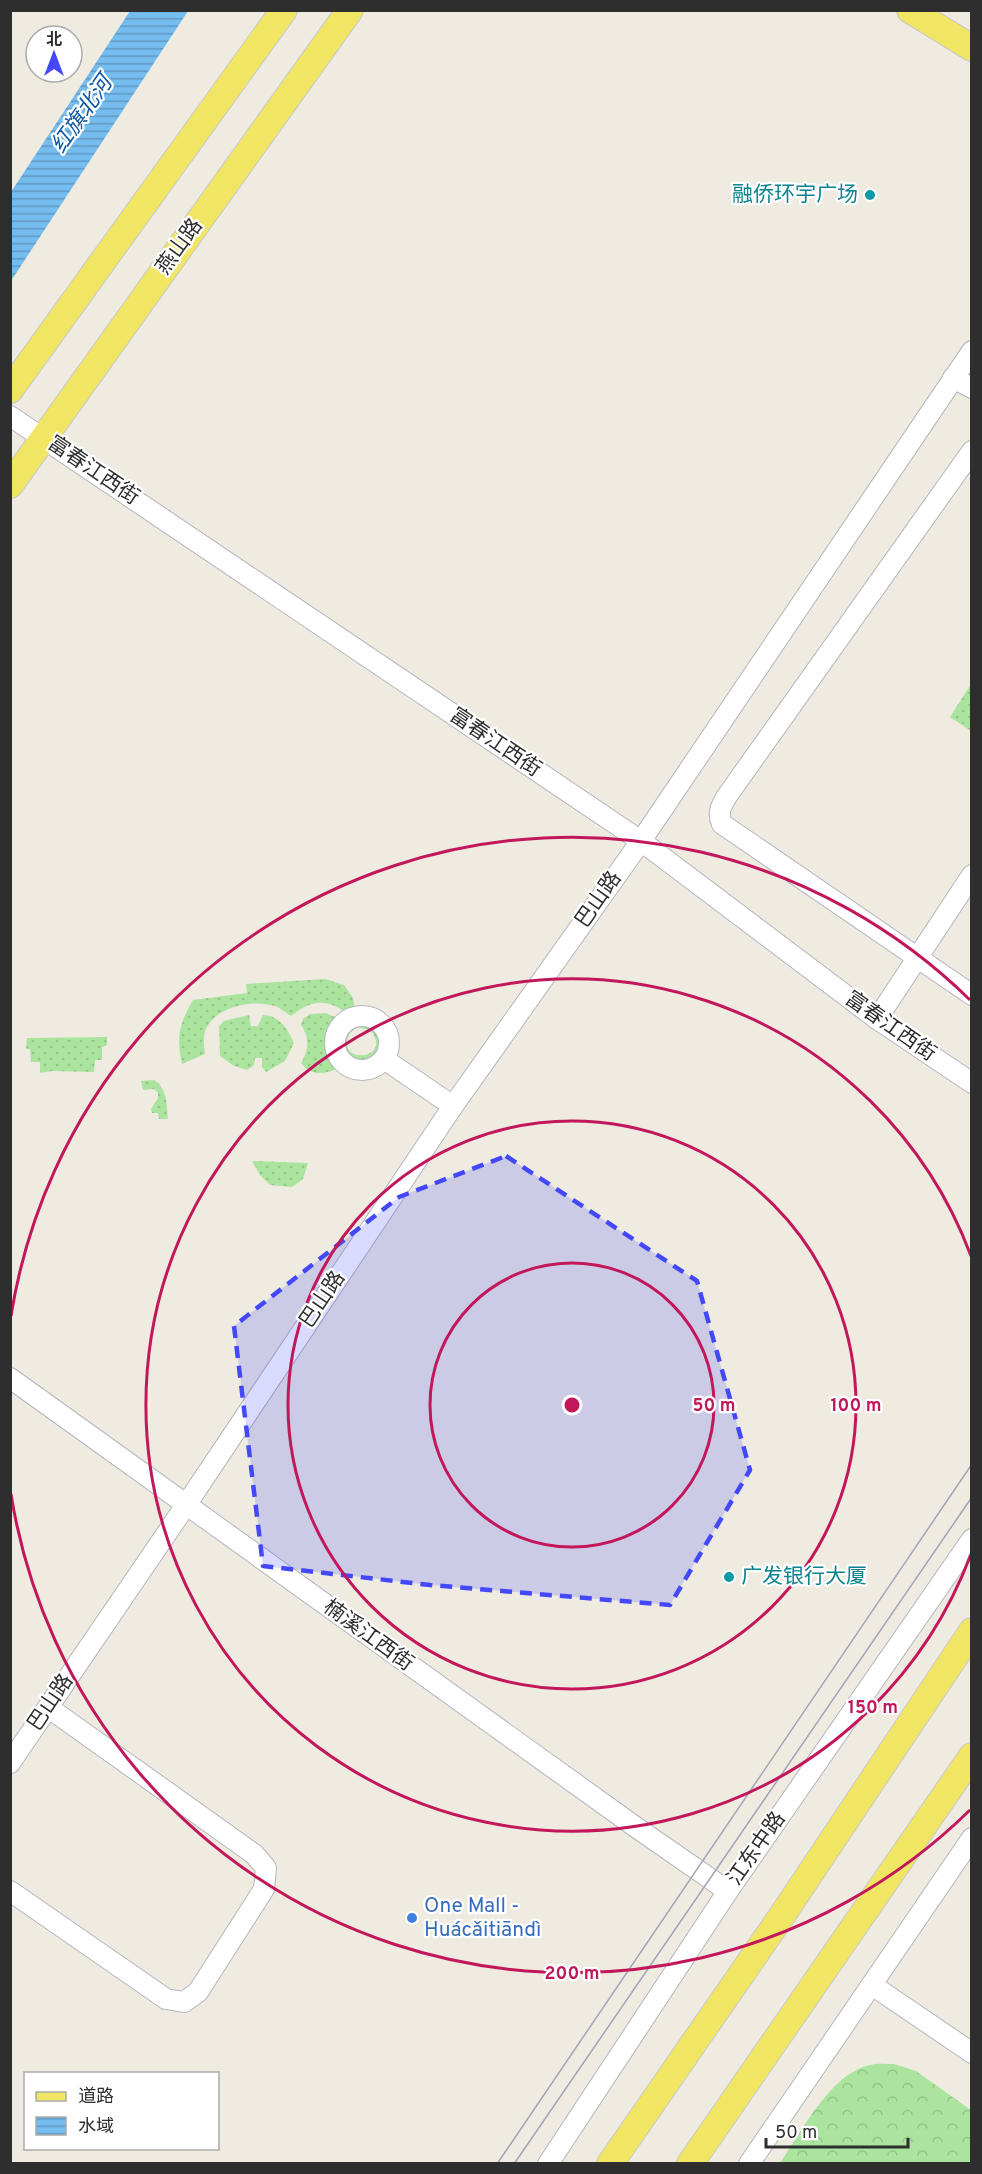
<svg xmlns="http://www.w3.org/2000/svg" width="982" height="2174" viewBox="0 0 982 2174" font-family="Overpass,'Noto Sans SC',sans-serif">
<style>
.grass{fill:url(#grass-dots);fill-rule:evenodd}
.forest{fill:url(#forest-crowns)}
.water{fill:url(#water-rules)}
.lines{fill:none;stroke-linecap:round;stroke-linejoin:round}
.minor-casing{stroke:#b4b4c1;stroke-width:22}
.major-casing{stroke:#c9c9c9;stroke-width:28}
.minor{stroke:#fff;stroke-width:20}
.major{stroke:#f1e664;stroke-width:26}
.tram{stroke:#a3a3b8;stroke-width:1.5}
.marked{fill:#4349fa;fill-opacity:0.2;stroke:#4349fa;stroke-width:4.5;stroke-dasharray:12 8;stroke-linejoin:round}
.ring{fill:none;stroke:#c2185b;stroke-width:3}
.culture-dot{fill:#0f9aa8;stroke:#fff;stroke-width:2}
.shop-dot{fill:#3f7fe0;stroke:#fff;stroke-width:2}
.labels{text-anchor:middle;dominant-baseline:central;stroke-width:4.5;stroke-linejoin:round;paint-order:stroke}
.culture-label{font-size:21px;fill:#0d838f;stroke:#fff;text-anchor:end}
.street-label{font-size:21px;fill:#2e2e2e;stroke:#fff}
.shop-label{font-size:21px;fill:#366cbe;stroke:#fff;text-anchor:start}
.water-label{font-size:22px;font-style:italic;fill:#0e58a2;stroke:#fff}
.centre{fill:#c2185b;stroke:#fff;stroke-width:3}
.ring-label{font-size:18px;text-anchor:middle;font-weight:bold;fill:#c2185b;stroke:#fff;stroke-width:4.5;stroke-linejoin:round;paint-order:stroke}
</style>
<defs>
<pattern id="grass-dots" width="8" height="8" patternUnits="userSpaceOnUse" patternTransform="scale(1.5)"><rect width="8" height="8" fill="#abe49e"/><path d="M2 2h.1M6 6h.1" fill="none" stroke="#93c488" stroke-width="1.8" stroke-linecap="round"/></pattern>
<pattern id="forest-crowns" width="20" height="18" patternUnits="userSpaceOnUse" patternTransform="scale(1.5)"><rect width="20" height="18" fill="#abe49e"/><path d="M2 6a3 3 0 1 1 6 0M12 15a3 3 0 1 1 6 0" fill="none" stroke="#93c488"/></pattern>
<pattern id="water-rules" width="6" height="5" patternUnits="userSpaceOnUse" patternTransform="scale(1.5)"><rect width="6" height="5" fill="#75bcef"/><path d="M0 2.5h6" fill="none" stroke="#6099c2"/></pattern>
</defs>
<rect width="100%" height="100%" fill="#efebe1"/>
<g class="grass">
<path d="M971 684V731L950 717Z"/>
<path d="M325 979 344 985 353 998 355 1008 346 1012C324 998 311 1000 291 1016 286 1013 280 1008 275 1006 252 999 215 1006 205 1031 203 1038 204 1047 205 1054L182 1064C176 1037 179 1024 193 1000L247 993 246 984Z"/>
<path d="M326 1013 337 1018 331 1025 327 1048 340 1068C325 1074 311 1077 301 1063 309 1050 310 1037 301 1025L303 1019 310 1014Z"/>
<path d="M249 1015 251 1026H258L263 1015C280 1016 287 1028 294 1043L285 1061 266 1072 262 1067V1058H255L254 1065 247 1070 234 1066 220 1056 219 1026 224 1021Z"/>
<path d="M360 1023C373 1025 379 1031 380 1044 366 1091 313 1030 360 1023ZM357 1027 371 1031C394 1060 333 1066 350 1033Z"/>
<path d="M107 1037V1045L102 1047V1060H95L94 1072 52 1071 40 1073V1062H31L30 1049H26L27 1038Z"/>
<path d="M154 1080C167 1087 167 1106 168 1119H159L158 1113H152L151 1109 158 1098V1093L154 1089 143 1090 141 1081Z"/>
<path d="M252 1161 308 1163 303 1179 292 1187 270 1185 260 1175Z"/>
</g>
<path class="forest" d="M894 2064 916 2071 971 2110V2163H780C801 2132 831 2073 870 2065 877 2063 886 2064 894 2064Z"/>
<path class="water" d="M130 11H188L11 281V192Z"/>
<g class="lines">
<g class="minor-casing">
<g id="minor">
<path d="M953 378 972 388"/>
<path d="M10 416 641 841 877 1019 972 1083"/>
<path d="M972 451 727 796C721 806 717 813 722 824L972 995"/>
<circle cx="362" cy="1043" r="27"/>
<path d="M877 1019 972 875"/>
<path d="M384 1059 453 1106"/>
<path d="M10 1378 637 1828 728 1891"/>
<path d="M10 1763 186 1505 453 1106 641 841 972 351"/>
<path d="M10 1891 166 1999 184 2002 198 1992 264 1889 266 1868 254 1854 49 1708"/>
<path d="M872 1985 972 2053"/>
<path d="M548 2164 728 1891 972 1539"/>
<path d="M749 2164 972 1838"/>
</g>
</g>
<g class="major-casing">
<g id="major">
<path d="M910 10 972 48"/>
<path d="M10 390 284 10"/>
<path d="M10 485 350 10"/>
<path d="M610 2164 781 1917 972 1631"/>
<path d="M690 2164 972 1756"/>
</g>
</g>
<use href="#minor" class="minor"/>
<use href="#major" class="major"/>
<g class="tram">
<path d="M497 2164 972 1464"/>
<path d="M514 2164 972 1497"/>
</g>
</g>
<path class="marked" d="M506 1156 697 1281 750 1470 670 1605 430 1585 263 1566 234 1326 399 1197Z"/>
<g class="ring">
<circle cx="572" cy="1405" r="142"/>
<circle cx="572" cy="1405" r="284"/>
<path d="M971 1554A426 426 0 1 1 971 1256"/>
<path d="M970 1810A568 568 0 0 1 11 1494M11 1316A568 568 0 0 1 970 1000"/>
</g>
<g class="culture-dot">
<circle cx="870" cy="195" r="6"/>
<circle cx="729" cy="1577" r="6"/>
</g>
<circle class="shop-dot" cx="412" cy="1918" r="6"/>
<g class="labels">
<g class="culture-label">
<text x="858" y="195">融侨环宇广场</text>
<text x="741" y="1577" text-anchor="start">广发银行大厦</text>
</g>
<g class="street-label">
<text transform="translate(180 247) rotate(-54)">燕山路</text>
<text transform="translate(93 471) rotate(34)">富春江西街</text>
<text transform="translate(495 743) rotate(34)">富春江西街</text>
<text transform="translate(599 900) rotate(-55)">巴山路</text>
<text transform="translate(890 1027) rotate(35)">富春江西街</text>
<text transform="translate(323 1300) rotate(-56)">巴山路</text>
<text transform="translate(368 1636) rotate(36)">楠溪江西街</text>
<text transform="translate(51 1703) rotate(-56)">巴山路</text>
<text transform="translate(757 1849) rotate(-55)">江东中路</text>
</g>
<g class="shop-label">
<text x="424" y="1906">One Mall -<tspan x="424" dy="24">Huácǎitiāndì</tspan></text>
</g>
<g class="water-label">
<text transform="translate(83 115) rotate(-55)">红旗北河</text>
</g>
</g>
<circle cx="572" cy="1405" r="9" class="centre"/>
<g class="ring-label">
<text x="714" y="1411">50 m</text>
<text x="856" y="1411">100 m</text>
<text x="873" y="1713">150 m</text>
<text x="572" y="1979">200 m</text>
</g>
<rect width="982" height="2174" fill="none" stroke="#2e2e2e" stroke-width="24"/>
<rect x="24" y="2072" width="195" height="78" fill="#ffffff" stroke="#ababab" stroke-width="1.5"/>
<rect x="36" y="2092" width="30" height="9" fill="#f1e664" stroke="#ababab" stroke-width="1.5"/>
<text x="78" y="2102" font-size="18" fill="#2e2e2e">道路</text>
<rect x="36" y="2117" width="30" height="18" fill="url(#water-rules)" stroke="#ababab" stroke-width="1.5"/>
<text x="78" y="2132" font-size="18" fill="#2e2e2e">水域</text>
<g transform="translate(54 54)"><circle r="28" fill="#ffffff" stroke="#ababab" stroke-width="1.5"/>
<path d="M0-4.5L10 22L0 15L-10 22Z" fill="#4349fa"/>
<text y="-9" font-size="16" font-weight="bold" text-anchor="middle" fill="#2e2e2e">北</text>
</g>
<path d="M766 2138v9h142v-9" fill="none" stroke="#2e2e2e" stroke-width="3"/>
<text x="775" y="2138" font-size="18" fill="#2e2e2e" stroke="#ffffff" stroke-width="4.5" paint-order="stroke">50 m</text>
</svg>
